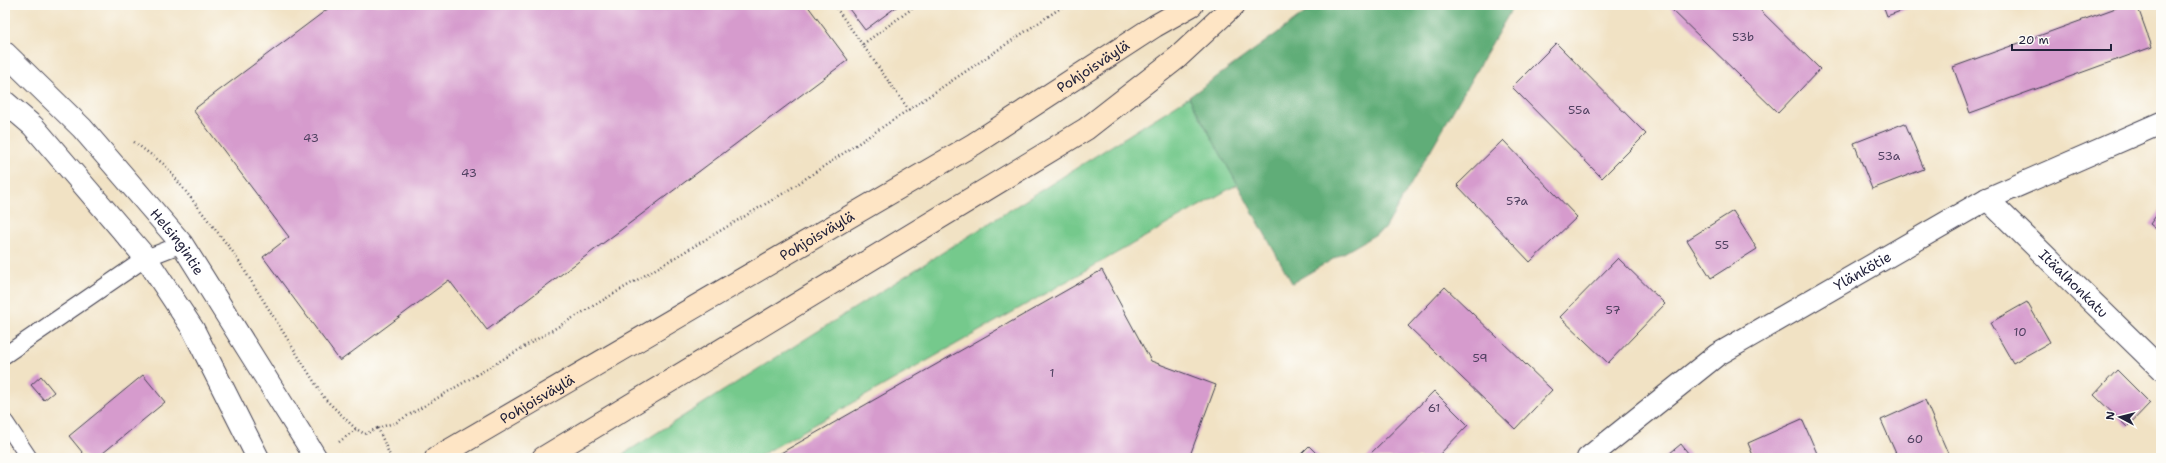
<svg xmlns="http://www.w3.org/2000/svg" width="2166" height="463" viewBox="0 0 2166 463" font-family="'Shantell Sans',sans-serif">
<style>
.green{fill:#75c98c;stroke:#4c7664}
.forest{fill:#60ad78;stroke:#41685a}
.building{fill:#d69bcd}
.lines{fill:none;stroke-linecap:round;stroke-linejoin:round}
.service-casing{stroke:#413f50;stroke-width:18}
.minor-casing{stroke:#413f50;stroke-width:24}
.tertiary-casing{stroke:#413f50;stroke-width:24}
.secondary-casing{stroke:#413f50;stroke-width:24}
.path{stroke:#413f50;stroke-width:2.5;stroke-dasharray:1 3;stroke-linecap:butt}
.service{stroke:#fff;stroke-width:16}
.minor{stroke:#fff;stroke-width:22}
.tertiary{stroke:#fff;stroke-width:22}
.secondary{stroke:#fee5c5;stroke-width:22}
.labels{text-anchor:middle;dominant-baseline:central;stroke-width:3;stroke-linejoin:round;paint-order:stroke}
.number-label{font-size:12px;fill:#4f4060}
.street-label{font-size:14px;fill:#22223b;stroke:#fdfcf7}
</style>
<rect width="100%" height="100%" fill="#fdfcf7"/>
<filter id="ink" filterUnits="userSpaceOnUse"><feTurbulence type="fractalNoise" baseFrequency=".025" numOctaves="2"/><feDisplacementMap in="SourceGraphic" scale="8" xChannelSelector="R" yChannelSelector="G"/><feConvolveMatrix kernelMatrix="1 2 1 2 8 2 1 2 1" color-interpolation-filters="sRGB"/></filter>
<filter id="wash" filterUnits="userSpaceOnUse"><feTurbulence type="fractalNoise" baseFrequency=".012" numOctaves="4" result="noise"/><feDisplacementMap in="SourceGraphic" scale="16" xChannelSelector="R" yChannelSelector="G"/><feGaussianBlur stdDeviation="0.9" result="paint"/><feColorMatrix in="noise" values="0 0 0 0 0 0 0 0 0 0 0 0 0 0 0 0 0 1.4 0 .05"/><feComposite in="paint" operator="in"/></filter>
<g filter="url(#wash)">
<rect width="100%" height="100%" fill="#f1e2c4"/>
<path class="green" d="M1189 97 1238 184 756 458H617Z"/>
<path class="forest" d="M1316 5H1514L1385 229 1292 283 1189 97Z"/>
<g id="blocks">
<g class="building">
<path d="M333 5H807L848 60 487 330 449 280 340 361 263 257 289 237 193 110Z"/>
<path d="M846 5H899L865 30Z"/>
<path d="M1667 5H1755L1820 69 1778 113Z"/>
<path d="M1883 5H1917L1887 16Z"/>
<path d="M2124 5H2137L2152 47 1970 113 1953 67Z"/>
<path d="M1556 43 1646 134 1602 178 1512 87Z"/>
<path d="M1905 123 1924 169 1872 189 1854 143Z"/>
<path d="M1503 140 1577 217 1530 262 1457 185Z"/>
<path d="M2161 209V233L2150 224Z"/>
<path d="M1733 211 1757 249 1711 278 1687 240Z"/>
<path d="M1618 258 1665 304 1608 363 1560 317Z"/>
<path d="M1102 270 1151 361 1216 385 1189 458H772Z"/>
<path d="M1445 287 1552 390 1515 429 1408 326Z"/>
<path d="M2027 302 2050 342 2013 363 1990 323Z"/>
<path d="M2117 370 2150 403 2127 427 2094 395Z"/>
<path d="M143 375 165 402 97 458H87L69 436Z"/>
<path d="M41 376 54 392 44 400 31 385Z"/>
<path d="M1434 391 1468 425 1436 458H1366Z"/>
<path d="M1925 400 1950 458H1898L1881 420Z"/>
<path d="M1802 419 1819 458H1754L1748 443Z"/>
<path d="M1681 444 1692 458H1664Z"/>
<path d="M1309 446 1321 458H1297Z"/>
</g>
</g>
</g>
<g filter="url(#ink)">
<use href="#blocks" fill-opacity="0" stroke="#413f50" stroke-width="1"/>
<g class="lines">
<g class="service-casing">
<g id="service">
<path d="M5 355 146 258 182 244"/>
<path d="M5 422 29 458"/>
</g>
</g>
<g class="minor-casing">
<g id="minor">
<path id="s1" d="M1987 199 2161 369"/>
<path id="s2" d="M1588 458 1717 355 1987 199 2161 123"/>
</g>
</g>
<g class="tertiary-casing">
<g id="tertiary">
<path id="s3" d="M5 53 82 128 182 244 316 458"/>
<path d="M5 102 33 126 146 258 193 329 258 458"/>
</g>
</g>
<g class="secondary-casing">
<g id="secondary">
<path id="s4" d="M436 458 974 144 1155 26 1192 5"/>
<path d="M543 458 1086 129 1177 58 1234 5"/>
</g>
</g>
<g class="path">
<path d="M834 5 909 110"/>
<path d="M863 44 917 5"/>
<path d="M134 142 165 165 233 252 325 399 356 429 365 434 378 428"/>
<path d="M339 442 356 429"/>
<path d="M391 458 378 428 397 422 784 193 1065 5"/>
</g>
<use href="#service" class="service"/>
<use href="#minor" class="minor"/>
<use href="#tertiary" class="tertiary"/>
<use href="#secondary" class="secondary"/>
</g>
</g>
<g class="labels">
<g class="number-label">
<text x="1743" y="37">53b</text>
<text x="1579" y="110">55a</text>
<text x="311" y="138">43</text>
<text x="1889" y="156">53a</text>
<text x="469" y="173">43</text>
<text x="1517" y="201">57a</text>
<text x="1722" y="245">55</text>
<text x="1613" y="310">57</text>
<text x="2020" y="332">10</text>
<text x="1480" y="358">59</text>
<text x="1052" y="373">1</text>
<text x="1434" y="408">61</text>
<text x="1915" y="439">60</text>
</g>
<g class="street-label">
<text stroke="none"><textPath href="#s4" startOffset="765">Pohjoisväylä</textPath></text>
<text stroke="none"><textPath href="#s4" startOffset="441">Pohjoisväylä</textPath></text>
<text stroke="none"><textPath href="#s3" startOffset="256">Helsingintie</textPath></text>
<text stroke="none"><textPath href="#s2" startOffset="333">Ylänkötie</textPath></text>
<text stroke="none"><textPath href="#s1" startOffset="121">Itäalhonkatu</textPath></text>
<text stroke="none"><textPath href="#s4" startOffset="117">Pohjoisväylä</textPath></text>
</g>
</g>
<rect width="2166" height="463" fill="none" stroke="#fdfcf7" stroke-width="20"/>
<g transform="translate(2120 417) rotate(277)" stroke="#fdfcf7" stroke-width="3" paint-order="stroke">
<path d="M0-3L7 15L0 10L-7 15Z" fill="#22223b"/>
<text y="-6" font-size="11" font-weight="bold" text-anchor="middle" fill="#22223b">N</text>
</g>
<path d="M2012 44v6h99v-6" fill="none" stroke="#22223b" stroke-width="2"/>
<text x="2018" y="44" font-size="12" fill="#22223b" stroke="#fdfcf7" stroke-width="3" paint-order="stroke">20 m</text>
</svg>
